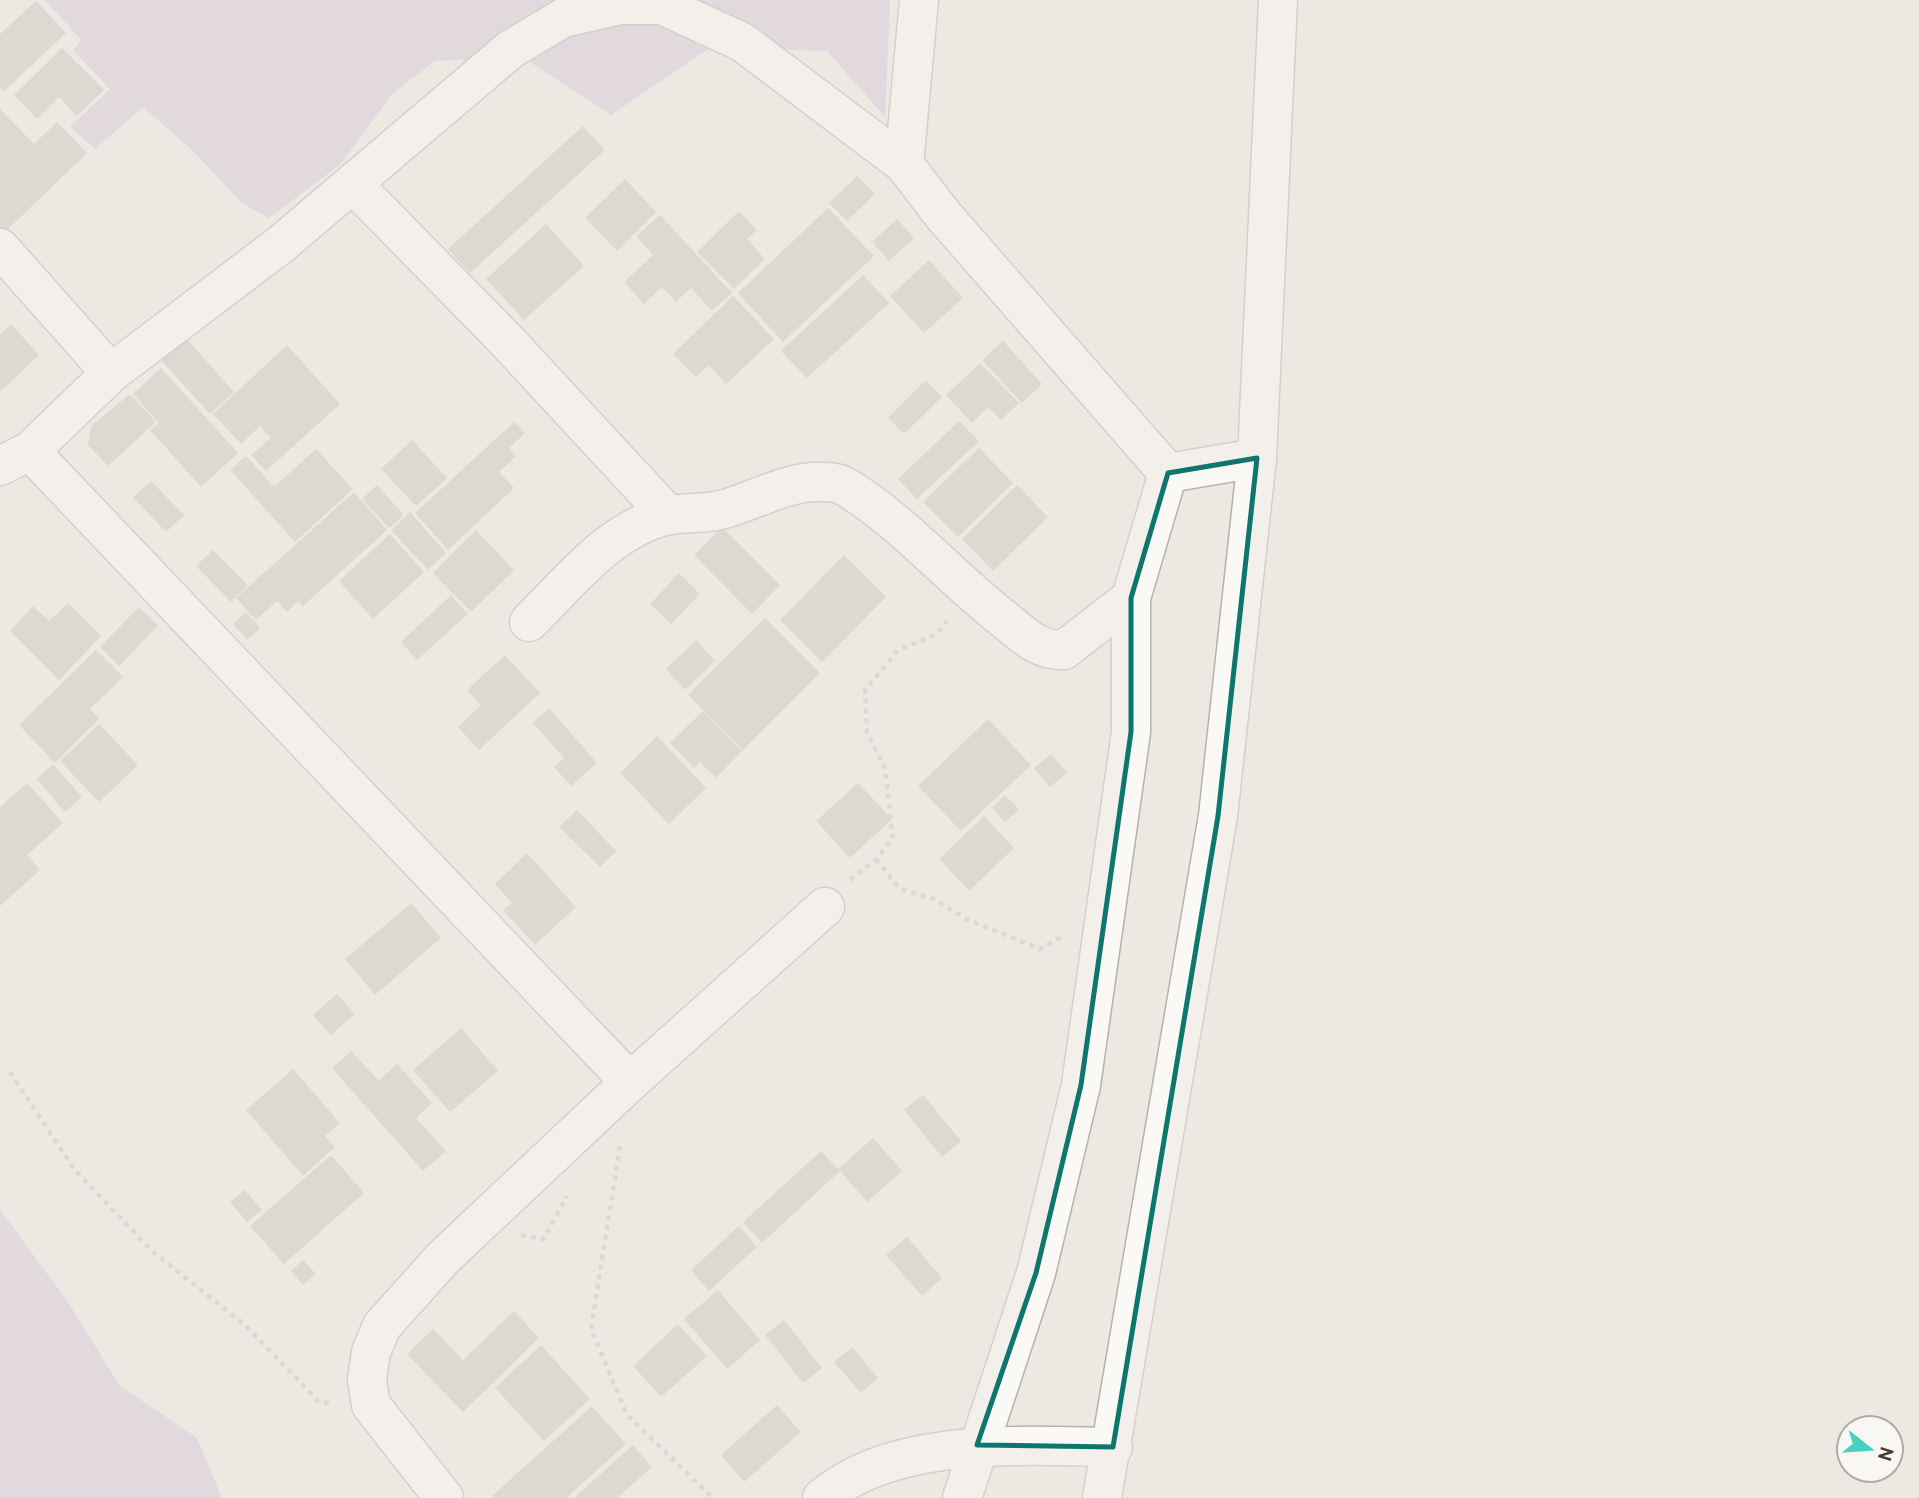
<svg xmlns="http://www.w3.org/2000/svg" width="1919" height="1498" viewBox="0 0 1919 1498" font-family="Overpass,sans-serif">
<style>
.green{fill:#d2c5d5}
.building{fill:#c9c4bb}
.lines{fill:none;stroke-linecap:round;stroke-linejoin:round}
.minor-casing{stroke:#b6b2a8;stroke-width:41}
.path{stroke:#c7c4bd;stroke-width:4.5;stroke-dasharray:5 5;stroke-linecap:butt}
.minor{stroke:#faf9f6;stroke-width:38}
.marked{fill:none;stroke:#0f766e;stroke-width:5;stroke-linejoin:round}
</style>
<rect width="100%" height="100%" fill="#ece9e3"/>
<g class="green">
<path d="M45 0H890L885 117 827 51 711 47 611 115 522 57 435 61 392 94 341 164 269 218 242 203 193 151 143 107 95 149 70 127 110 89 73 50 81 40Z"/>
<path d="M0 1210 66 1299 120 1386 197 1438 222 1498H0Z"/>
</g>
<g class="building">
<path d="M36 1 66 33 4 91 0 87V34Z"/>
<path d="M62 48 104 90 77 116 59 97 37 119 14 95Z"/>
<path d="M0 109 34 144 57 122 87 153 5 232 0 227Z"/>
<path d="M583 126 605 150 470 273 448 249Z"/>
<path d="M857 176 875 194 847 221 829 203Z"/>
<path d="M625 179 656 212 617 251 585 218Z"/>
<path d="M828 208 874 256 783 342 738 293Z"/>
<path d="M739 211 757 230 747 239 765 259 734 289 697 252Z"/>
<path d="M660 215 732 293 712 311 691 288 676 302 662 287 644 304 624 282 653 255 636 236Z"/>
<path d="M897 219 914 238 889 261 872 242Z"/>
<path d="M546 224 584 266 524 320 486 279Z"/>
<path d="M929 260 963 298 924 333 890 296Z"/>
<path d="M863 275 889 303 807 378 781 351Z"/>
<path d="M733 296 774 339 726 384 709 365 696 377 673 354Z"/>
<path d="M11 324 39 355 0 392V335Z"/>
<path d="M185 337 234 392 210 414 161 360Z"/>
<path d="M1003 341 1042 384 1022 403 982 360Z"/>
<path d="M287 345 340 404 266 471 251 455 271 438 260 426 241 444 213 414Z"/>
<path d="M980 363 1019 403 1001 420 988 407 972 423 946 395Z"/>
<path d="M161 368 238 453 201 487 150 430 159 423 133 394Z"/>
<path d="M926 380 942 397 904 434 888 418Z"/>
<path d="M130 394 156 422 108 466 88 445 91 426Z"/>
<path d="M959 421 979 441 917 499 898 479Z"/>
<path d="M514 422 525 433 509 448 516 456 499 472 514 488 448 550 415 513Z"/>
<path d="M412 440 447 478 416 506 381 469Z"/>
<path d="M979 448 1013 483 958 537 923 502Z"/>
<path d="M316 449 353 489 295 542 230 470 246 456 274 487Z"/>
<path d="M151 481 184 515 166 532 133 497Z"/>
<path d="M377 485 404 515 389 528 362 499Z"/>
<path d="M1017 485 1048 517 993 571 962 539Z"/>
<path d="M354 492 387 530 303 606 298 601 287 612 277 601 256 620 236 598Z"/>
<path d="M410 512 446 553 428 570 391 530Z"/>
<path d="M722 527 780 585 752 614 694 555Z"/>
<path d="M476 530 514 570 471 612 433 573Z"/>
<path d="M390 534 424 572 373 619 339 581Z"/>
<path d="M213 550 248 585 231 602 196 566Z"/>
<path d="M844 555 886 597 822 662 780 620Z"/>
<path d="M679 573 700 594 671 624 650 604Z"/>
<path d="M451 595 468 614 417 660 401 642Z"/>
<path d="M68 603 101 636 59 680 10 631 33 606 49 621Z"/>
<path d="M139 607 158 626 119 666 100 647Z"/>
<path d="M246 612 260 628 247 640 233 624Z"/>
<path d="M765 618 820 673 743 750 688 695Z"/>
<path d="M696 640 715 661 685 690 666 669Z"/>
<path d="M96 650 123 677 90 709 99 719 55 763 19 725Z"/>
<path d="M505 655 540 693 479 750 458 727 481 705 467 690Z"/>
<path d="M549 708 597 763 571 786 554 767 564 758 533 723Z"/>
<path d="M703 711 742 751 716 778 700 762 694 768 670 743Z"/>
<path d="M988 719 1031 765 961 831 918 786Z"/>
<path d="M99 724 138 765 99 802 60 761Z"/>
<path d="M657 736 706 788 669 824 620 773Z"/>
<path d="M1051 754 1067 773 1050 787 1034 768Z"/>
<path d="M53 764 82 797 65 812 37 779Z"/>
<path d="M27 783 63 823 27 855 40 870 0 906V807Z"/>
<path d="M858 783 892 819 850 858 816 821Z"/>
<path d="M1005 795 1019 809 1005 822 992 808Z"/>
<path d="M577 810 616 851 600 867 559 827Z"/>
<path d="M984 816 1014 848 969 891 939 859Z"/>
<path d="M527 853 576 907 535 945 503 910 512 903 495 884Z"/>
<path d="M411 903 441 938 375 995 345 959Z"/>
<path d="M337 994 355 1014 331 1035 313 1015Z"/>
<path d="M461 1028 498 1071 450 1112 413 1070Z"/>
<path d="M351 1051 379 1081 397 1064 432 1103 416 1118 446 1151 423 1171 332 1068Z"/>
<path d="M293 1069 340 1123 325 1136 335 1147 303 1176 246 1110Z"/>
<path d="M923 1095 961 1141 942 1157 904 1110Z"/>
<path d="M873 1138 902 1171 867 1202 840 1171 762 1243 743 1222 821 1151 838 1169Z"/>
<path d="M331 1155 364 1193 284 1264 250 1226Z"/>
<path d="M245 1190 262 1210 247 1222 230 1202Z"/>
<path d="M739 1226 757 1247 709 1291 691 1270Z"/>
<path d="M907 1237 942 1278 922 1296 886 1255Z"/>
<path d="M303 1260 316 1274 303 1285 291 1271Z"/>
<path d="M718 1290 760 1340 727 1369 684 1319Z"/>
<path d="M514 1311 539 1338 463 1412 407 1354 433 1329 463 1360Z"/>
<path d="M784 1320 822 1368 803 1383 765 1335Z"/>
<path d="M678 1324 707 1356 661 1397 633 1366Z"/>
<path d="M541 1345 590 1399 544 1441 495 1388Z"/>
<path d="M852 1347 878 1378 861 1393 834 1362Z"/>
<path d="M777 1405 801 1432 744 1482 721 1455Z"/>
<path d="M592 1406 626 1444 566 1498H494L492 1496Z"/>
<path d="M633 1445 652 1467 617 1498H574Z"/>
</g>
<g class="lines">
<g class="minor-casing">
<g id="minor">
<path d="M919 0 904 164 943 215 1168 473 1131 598V732L1081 1085 1036 1273 962 1498"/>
<path d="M353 184 505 339 668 515"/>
<path d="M0 248 111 373"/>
<path d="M30 451 630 1082"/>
<path d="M0 466 30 451 111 373 280 245 511 49 563 18 620 5H662L742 42 904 164"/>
<path d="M1168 473 1257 458"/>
<path d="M529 622C569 583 609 530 665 516 686 511 708 515 728 508 759 498 792 480 825 482 832 482 841 484 846 487 901 520 952 579 1005 620 1024 635 1038 651 1064 650L1131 598"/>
<path d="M444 1498 371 1405 367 1380 371 1352 382 1326 443 1258 630 1082 825 907"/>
<path d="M822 1498C894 1436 1024 1446 1113 1447"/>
<path d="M1102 1498 1218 816 1257 458 1278 0"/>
</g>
</g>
<g class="path">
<path d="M876 859 900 889 934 899 966 919 1040 949 1064 935"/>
<path d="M850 880 876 859 893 839 885 768 867 733 865 690 898 650 937 634 947 621"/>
<path d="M10 1072 74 1169 152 1251 245 1325 319 1402 332 1403"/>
<path d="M620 1146 591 1329 627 1415 713 1498"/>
<path d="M521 1235 544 1239 567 1196"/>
</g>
<use href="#minor" class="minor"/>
</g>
<path d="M0 0H1919V1498H0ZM1257 458 1218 816 1113 1447 977 1445 1036 1273 1081 1085 1131 732V598L1168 473Z" fill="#ece9e3" fill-opacity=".55" fill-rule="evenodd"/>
<path class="marked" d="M1257 458 1218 816 1113 1447 977 1445 1036 1273 1081 1085 1131 732V598L1168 473Z"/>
<g transform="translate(1870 1449) rotate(107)"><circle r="33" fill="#f9f7f3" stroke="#b1aca3" stroke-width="2"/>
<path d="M0-5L12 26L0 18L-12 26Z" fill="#49d0c3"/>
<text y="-10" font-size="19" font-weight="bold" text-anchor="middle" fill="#443c2b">N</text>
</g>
</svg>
